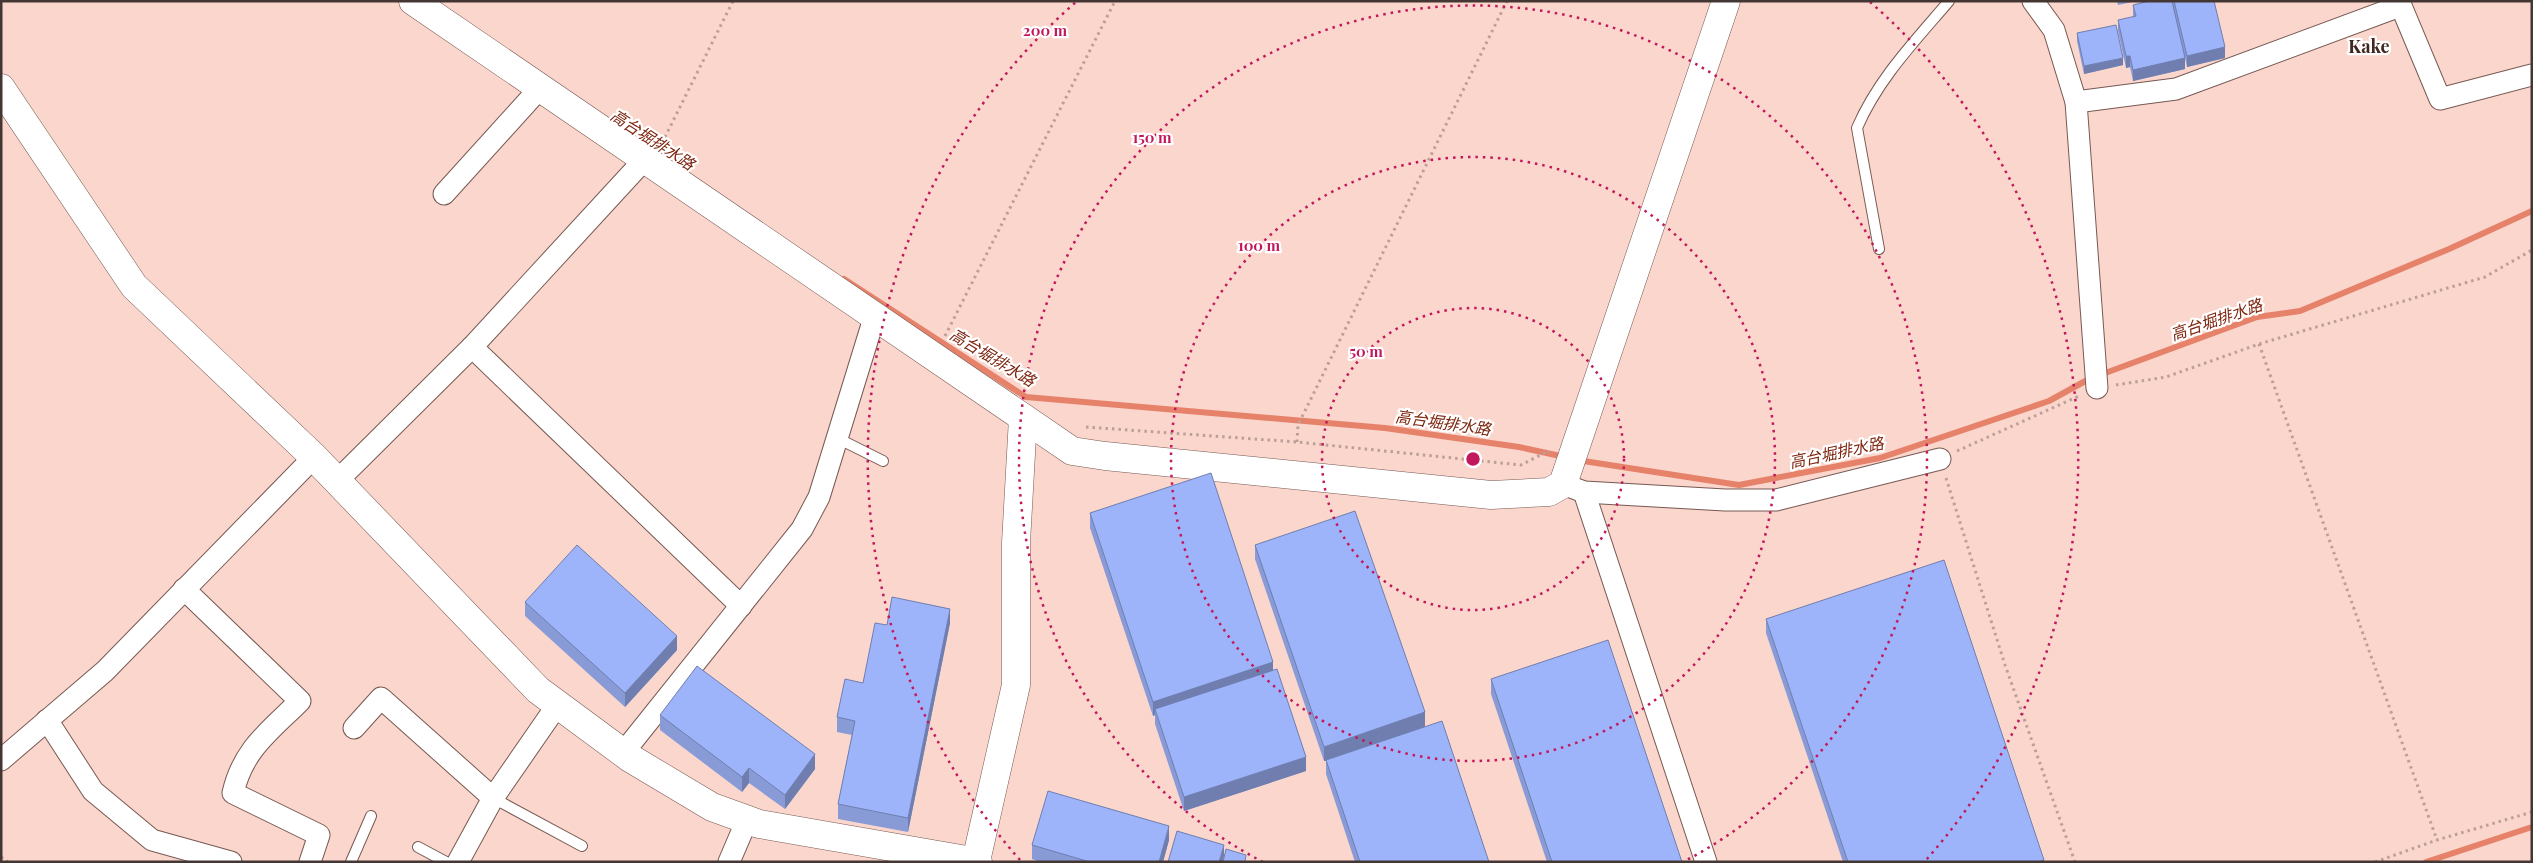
<svg xmlns="http://www.w3.org/2000/svg" width="2533" height="863" viewBox="0 0 2533 863" font-family="'Playfair Display','Noto Sans JP',serif">
<style>
.lines{fill:none;stroke-linecap:round;stroke-linejoin:round}
.stream{stroke:#e6826a;stroke-width:6}
.lane-casing{stroke:#775952;stroke-width:12}
.street-casing{stroke:#775952;stroke-width:23}
.secondary-casing{stroke:#775952;stroke-width:29}
.path{stroke:#bc9f98;stroke-width:3;stroke-dasharray:2.5 4;stroke-linecap:butt}
.lane{stroke:#fff;stroke-width:10}
.street{stroke:#fff;stroke-width:21}
.secondary{stroke:#fff;stroke-width:28}
.wall{fill:#889bd7}
.shaded-wall{fill:#6f7eaf}
.building{fill:#9eb4fa;stroke:#6f7eaf}
.ring{fill:none;stroke:#c2185b;stroke-width:2.5;stroke-dasharray:2.5 5}
.labels{text-anchor:middle;dominant-baseline:central;stroke-width:4.5;stroke-linejoin:round;paint-order:stroke}
.water-label{font-size:16px;font-style:italic;fill:#7e250f;stroke:#fff}
.quarter-label{font-size:18px;font-weight:bold;fill:#402620;stroke:#fff}
.centre{fill:#c2185b;stroke:#fff;stroke-width:2.5}
.ring-label{font-size:15px;text-anchor:middle;font-weight:bold;fill:#c2185b;stroke:#fff;stroke-width:4.5;stroke-linejoin:round;paint-order:stroke}
</style>
<rect width="100%" height="100%" fill="#fad6cd"/>
<g class="lines">
<g class="stream">
<path d="M844 279 1026 397 1385 428 1519 447 1565 457"/>
<path d="M1577 460 1739 485 1880 458 2049 401 2089 379 2257 317 2300 311 2449 249 2532 211"/>
<path d="M2426 862 2532 827"/>
</g>
<g class="lane-casing">
<g id="lane">
<path d="M1879 249 1857 128C1878 79 1915 41 1949 1"/>
<path d="M837 438 883 461"/>
<path d="M493 798 582 846"/>
<path d="M418 847 446 862"/>
<path d="M351 862 371 816"/>
</g>
</g>
<g class="street-casing">
<g id="street">
<path d="M2033 1 2054 30 2076 102 2097 388"/>
<path d="M2399 1 2440 99 2532 75"/>
<path d="M2076 102 2176 89 2400 6"/>
<path d="M444 194 540 88"/>
<path d="M472 347 741 606"/>
<path d="M337 481 472 347 645 159"/>
<path d="M1571 487 1584 492 1725 500H1776L1940 459"/>
<path d="M1584 492 1706 862"/>
<path d="M184 589 300 701C270 731 243 749 233 793L319 835 310 862"/>
<path d="M47 720 93 791 152 840 231 862"/>
<path d="M354 728 381 698 493 798"/>
<path d="M623 753 802 529 819 497 875 315"/>
<path d="M1 760 105 671 314 457"/>
<path d="M458 862 493 798 558 704"/>
<path d="M729 862 747 820"/>
</g>
</g>
<g class="secondary-casing">
<g id="secondary">
<path d="M413 1 1072 451 1105 456 1491 495 1549 492 1563 484 1726 1"/>
<path d="M1 88 134 286 314 457 538 690 630 758 712 807 759 824 978 862"/>
<path d="M976 861 1016 685V543L1023 418"/>
</g>
</g>
<g class="path">
<path d="M662 143 733 1"/>
<path d="M945 336 1115 1"/>
<path d="M2259 344 2437 840"/>
<path d="M2116 385 2166 377 2259 344 2485 277 2532 250"/>
<path d="M1086 427 1297 442 1521 465 1548 451 1549 453"/>
<path d="M1297 442 1298 425 1507 1"/>
<path d="M1957 451 2079 396"/>
<path d="M1946 478 2005 665 2075 862"/>
<path d="M1 857 8 862"/>
<path d="M2375 862 2437 840 2532 812"/>
</g>
<use href="#lane" class="lane"/>
<use href="#street" class="street"/>
<use href="#secondary" class="secondary"/>
</g>
<g class="wall">
<path d="M2117 1H2137L2118 5Z"/>
<path d="M2172 1H2214L2225 58 2187 67 2185 58V69L2133 81 2130 67 2126 68 2118 31V20L2133 17V5Z"/>
<path d="M2077 33 2123 65 2084 74 2077 41Z"/>
<path d="M1090 513 1273 670 1306 771 1184 811 1155 724V715L1153 716 1090 528Z"/>
<path d="M1255 545 1425 727 1489 862H1355L1326 774V761H1324L1255 559Z"/>
<path d="M525 602 677 650 625 707 525 616Z"/>
<path d="M1766 619 2044 862H1843L1766 633Z"/>
<path d="M950 623 908 832 838 819V804L852 735 837 732V717L863 683 887 625Z"/>
<path d="M1491 679 1682 862H1547L1491 694Z"/>
<path d="M660 715 815 769 785 809 749 783 742 792 660 730Z"/>
<path d="M1169 840 1163 862H1040L1032 859V845Z"/>
</g>
<g class="shaded-wall">
<path d="M2225 47V58L2187 67V56Z"/>
<path d="M2126 56H2130V67L2126 68Z"/>
<path d="M2123 58V65L2084 74V66Z"/>
<path d="M2185 58V69L2133 81V70Z"/>
<path d="M950 609V623L908 832V818Z"/>
<path d="M677 636V650L625 707V693Z"/>
<path d="M1273 662V676L1155 709V715L1153 716V702Z"/>
<path d="M1425 712V727L1324 761V747Z"/>
<path d="M815 754V769L785 809V795Z"/>
<path d="M1306 757V771L1184 811V797Z"/>
<path d="M749 768V783L742 792V777Z"/>
<path d="M1169 826V840L1163 862H1159Z"/>
<path d="M1224 845V856L1223 862H1219Z"/>
</g>
<g class="building">
<path d="M2149 1H2172L2185 58 2133 70 2130 56H2126L2118 20 2136 16 2133 5Z"/>
<path d="M2174 1H2214L2225 47 2187 56Z"/>
<path d="M2116 25 2123 58 2084 66 2077 33Z"/>
<path d="M1211 473 1273 662 1153 702 1090 513Z"/>
<path d="M1355 511 1425 712 1324 747 1255 545Z"/>
<path d="M577 545 677 636 625 693 525 602Z"/>
<path d="M1944 560 2044 860 2038 862H1848L1766 619Z"/>
<path d="M892 597 950 609 908 818 838 804 855 721 837 717 845 679 863 683 875 623 887 625Z"/>
<path d="M1608 640 1682 862H1552L1491 679Z"/>
<path d="M697 666 815 754 785 795 749 768 742 777 660 715Z"/>
<path d="M1277 669 1306 757 1184 797 1155 709Z"/>
<path d="M1442 721 1489 862H1360L1326 760Z"/>
<path d="M1048 791 1169 826 1159 862H1090L1032 845Z"/>
<path d="M1177 831 1224 845 1219 862H1168Z"/>
<path d="M1226 849 1246 855 1245 862H1223Z"/>
</g>
<g class="ring">
<circle cx="1473" cy="459" r="151"/>
<circle cx="1473" cy="459" r="302"/>
<path d="M1263 862A454 454 0 1 1 1683 862"/>
<path d="M1020 860A605 605 0 0 1 1076 2M1870 2A605 605 0 0 1 1926 860"/>
</g>
<g class="labels">
<g class="water-label">
<text transform="translate(653 139) rotate(33)">高台堀排水路</text>
<text transform="translate(2216 319) rotate(-19)">高台堀排水路</text>
<text transform="translate(993 357) rotate(31)">高台堀排水路</text>
<text transform="translate(1443 422) rotate(8)">高台堀排水路</text>
<text transform="translate(1836 452) rotate(-12)">高台堀排水路</text>
</g>
<g class="quarter-label">
<text x="2369" y="46">Kake</text>
</g>
</g>
<circle cx="1473" cy="459" r="8" class="centre"/>
<g class="ring-label">
<text x="1045" y="36">200 m</text>
<text x="1152" y="143">150 m</text>
<text x="1259" y="251">100 m</text>
<text x="1366" y="357">50 m</text>
</g>
<rect width="2533" height="863" fill="none" stroke="#443633" stroke-width="5"/>
</svg>
